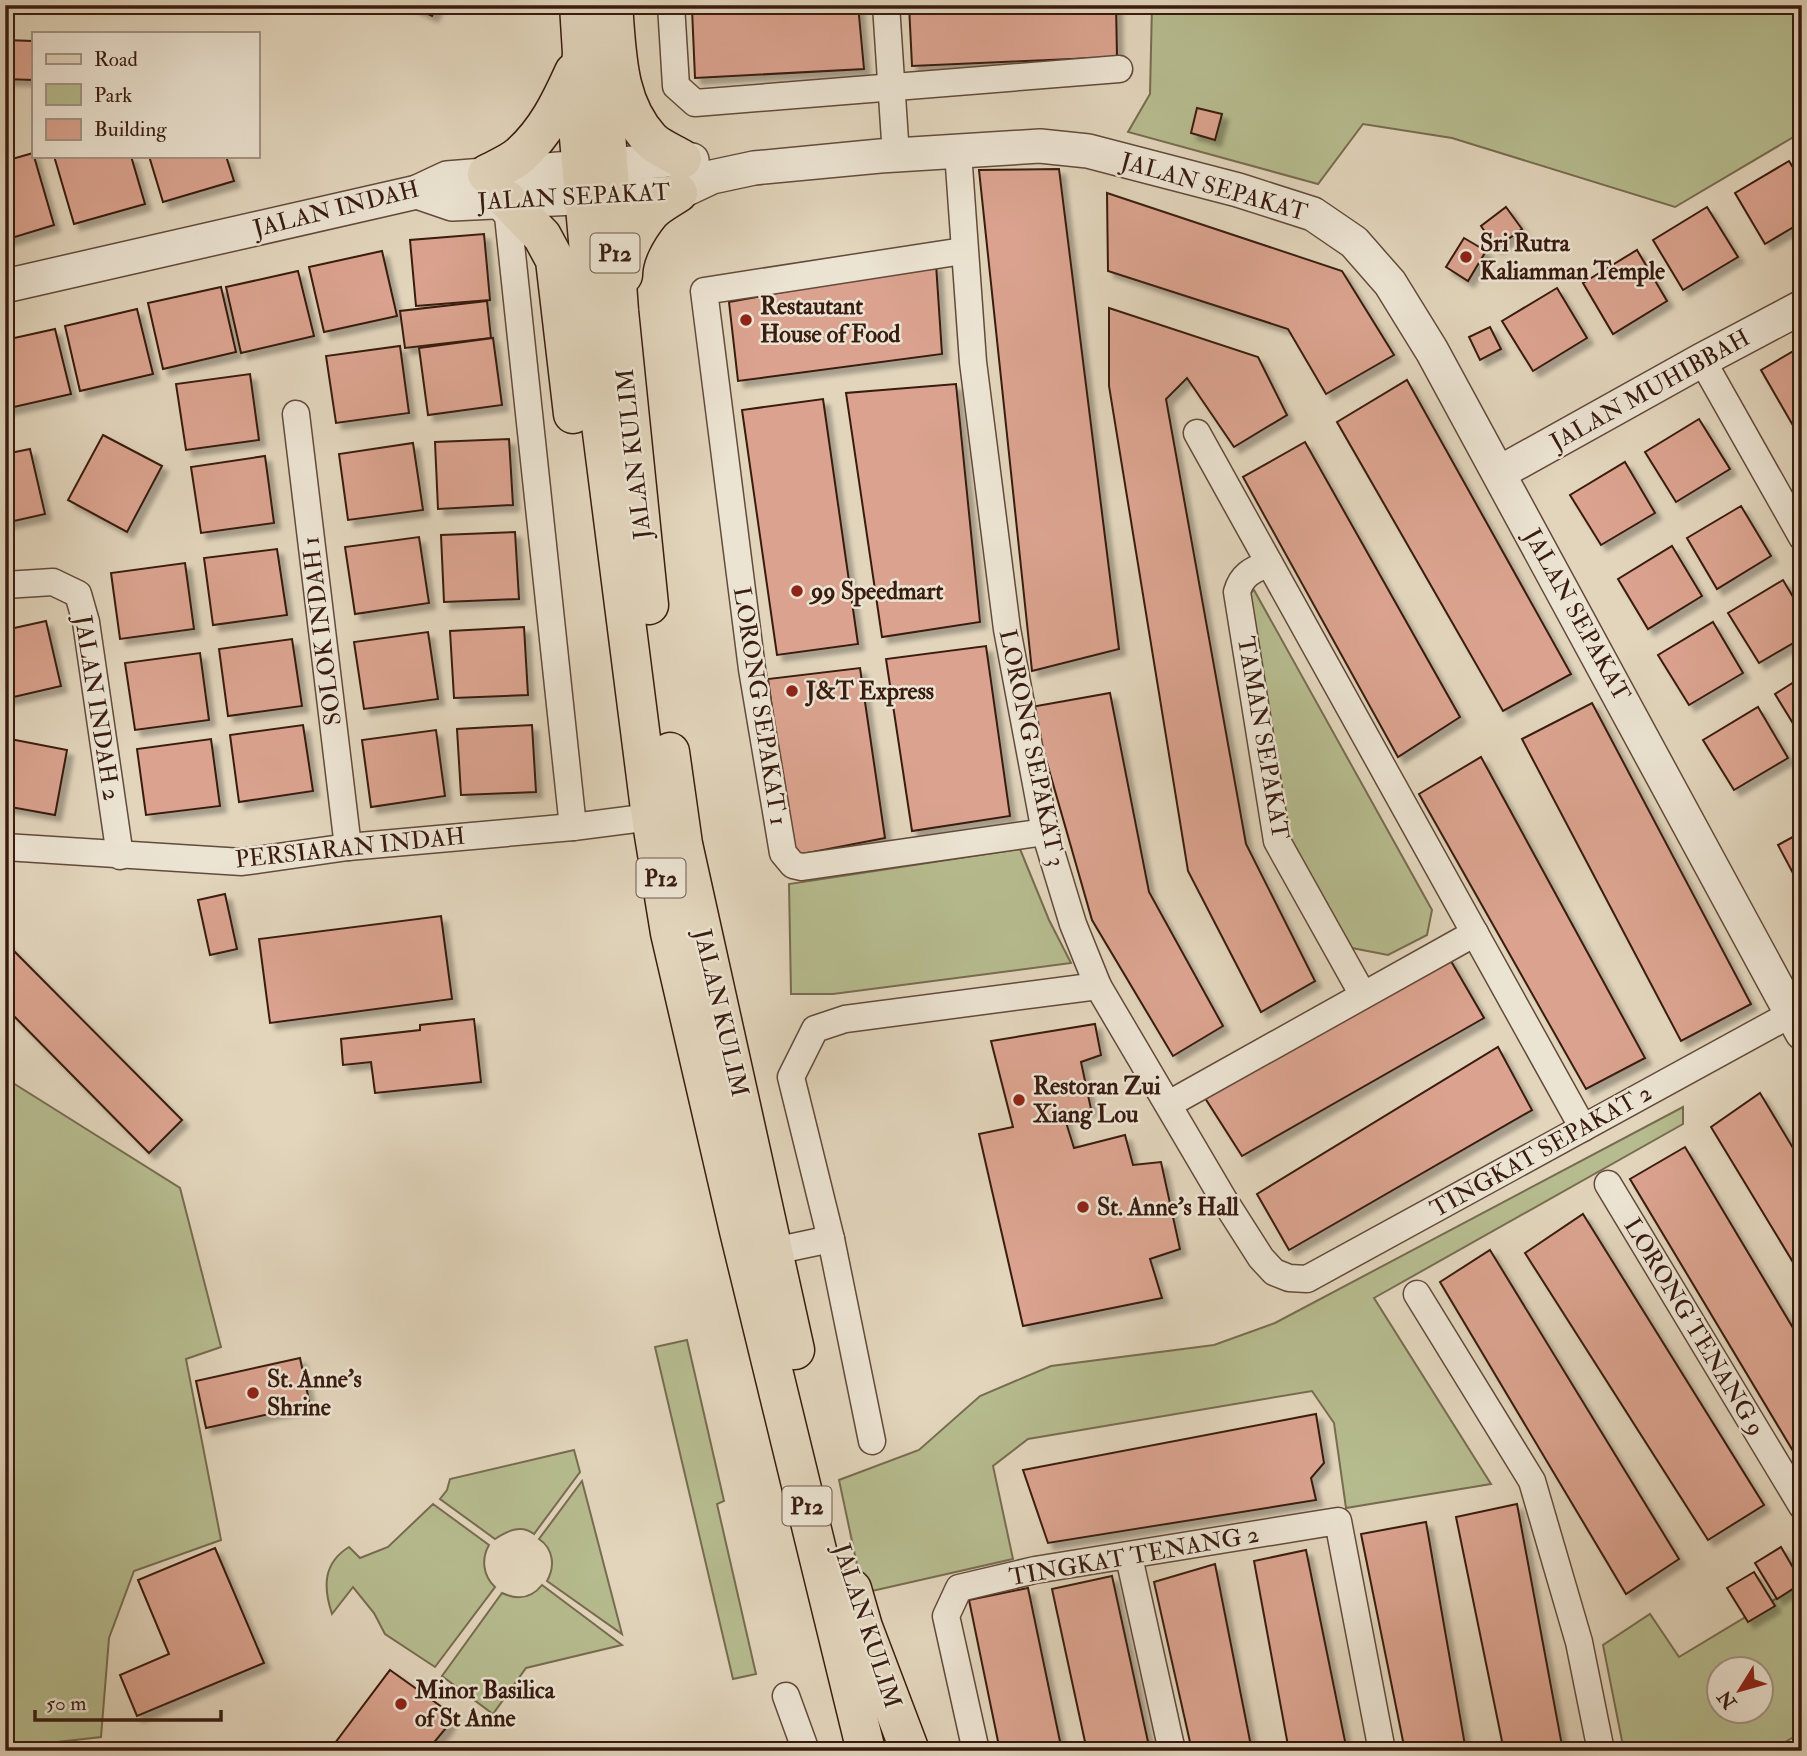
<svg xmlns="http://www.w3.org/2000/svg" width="1807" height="1756" viewBox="0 0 1807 1756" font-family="'IM FELL Double Pica',serif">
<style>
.green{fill:#b6bc8f;stroke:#786c50;stroke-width:2;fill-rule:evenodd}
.building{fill:#dba38f;stroke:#391b10;stroke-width:2;filter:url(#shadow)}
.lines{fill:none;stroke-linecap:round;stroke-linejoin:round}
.minor-casing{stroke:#634a3b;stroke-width:29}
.tertiary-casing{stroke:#634a3b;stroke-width:36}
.primary-casing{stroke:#391b10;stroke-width:41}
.minor{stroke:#ece4d3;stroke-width:26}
.tertiary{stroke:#ece4d3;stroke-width:33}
.primary{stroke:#e2d5bc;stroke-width:38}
.poi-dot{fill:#8f2418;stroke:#ece4d3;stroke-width:2.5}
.labels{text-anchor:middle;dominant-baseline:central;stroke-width:5;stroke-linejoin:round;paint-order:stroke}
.shield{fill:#ece4d3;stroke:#6f574a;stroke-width:2}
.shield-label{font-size:23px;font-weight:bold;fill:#391b10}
.street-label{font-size:24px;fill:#391b10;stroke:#ece4d3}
.poi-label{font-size:24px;font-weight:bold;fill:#391b10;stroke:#ece4d3;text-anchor:start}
</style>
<defs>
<filter id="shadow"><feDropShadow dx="6" dy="6" stdDeviation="2" flood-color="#0004"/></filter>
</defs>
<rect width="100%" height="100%" fill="#e2d5bc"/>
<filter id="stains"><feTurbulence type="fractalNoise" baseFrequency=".00286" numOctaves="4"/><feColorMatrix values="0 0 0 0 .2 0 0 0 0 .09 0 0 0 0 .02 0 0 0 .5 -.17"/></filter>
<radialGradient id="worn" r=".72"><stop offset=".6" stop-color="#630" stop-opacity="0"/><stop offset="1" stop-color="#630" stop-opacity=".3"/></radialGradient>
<g class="green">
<path d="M1152 5H1776L1802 18V132L1675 207 1452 138 1363 124 1318 184 1128 132 1150 94Z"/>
<path d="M1254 590 1432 910 1427 935 1388 955 1352 948 1287 837 1245 598Z"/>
<path d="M1020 849 1049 920 1071 963 833 994H791L789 884Z"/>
<path d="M5 1078 180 1188 221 1347 186 1359 221 1540 134 1571 109 1638 101 1737 5 1748Z"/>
<path d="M1683 1107V1124L1374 1298 1491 1484 1346 1508 1334 1423 1312 1391 1028 1439 993 1466 1013 1559 863 1593 839 1480 919 1450 980 1396 1051 1366 1214 1345 1275 1323Z"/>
<path d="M687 1340 724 1501 717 1504 756 1674 733 1679 655 1347Z"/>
<path d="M574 1450 580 1472 534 1534C521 1524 507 1531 495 1539L440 1499 447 1490 450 1479Z"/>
<path d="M582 1481 622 1634 547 1581C555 1567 554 1549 539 1539Z"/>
<path d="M433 1504 489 1545C481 1559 483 1576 495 1587L435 1667 385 1634 374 1613 353 1587 332 1614C323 1587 323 1563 349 1547L360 1558 388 1547Z"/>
<path d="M1802 1583V1732L1777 1747 1757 1751H1624L1603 1645 1650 1614 1679 1657ZM1720 1668H1762V1710H1720Z"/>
<path d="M542 1585 622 1645 526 1668 493 1714 442 1676 502 1593C517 1600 531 1599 542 1585Z"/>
</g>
<g class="building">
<path d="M409 5H437L432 16Z"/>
<path d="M772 5H858L864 69 695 78 692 9Z"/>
<path d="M909 5H1116L1117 57 912 66Z"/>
<path d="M5 40 33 41V80L5 79Z"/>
<path d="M1197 108 1222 114 1215 140 1191 133Z"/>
<path d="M33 153 54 225 5 240V161Z"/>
<path d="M54 156H131L145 204 74 224Z"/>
<path d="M149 156H226L234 181 163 202Z"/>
<path d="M1789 161 1802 182V222L1765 244 1735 193Z"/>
<path d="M1059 169 1119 649 1032 671 979 170Z"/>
<path d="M1107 193 1342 271 1394 355 1326 394 1288 329 1108 271Z"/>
<path d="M1506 207 1522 229 1496 248 1481 226Z"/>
<path d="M1707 207 1738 257 1683 290 1653 240Z"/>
<path d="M484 234 490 300 416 306 410 240Z"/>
<path d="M1464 238 1486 251 1468 281 1446 267Z"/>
<path d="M1637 250 1667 301 1613 334 1583 283Z"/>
<path d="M382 251 397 316 324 332 309 267Z"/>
<path d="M936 264 942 354 738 381 729 302Z"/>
<path d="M298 271 314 336 241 353 226 287Z"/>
<path d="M221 287 236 352 163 369 148 303Z"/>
<path d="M1557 288 1587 338 1533 371 1502 321Z"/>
<path d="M487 301 491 338 405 348 400 311Z"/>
<path d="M1109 308 1258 357 1287 415 1234 447 1187 378 1166 399 1246 844 1315 981 1261 1012 1188 871 1109 386Z"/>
<path d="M137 309 153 374 80 391 65 326Z"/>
<path d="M1490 327 1501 349 1480 360 1469 337Z"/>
<path d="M55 329 71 394 5 409V340Z"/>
<path d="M493 338 502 405 428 415 419 348Z"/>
<path d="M400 346 409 413 336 423 326 356Z"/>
<path d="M1802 346V425L1795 429 1761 370Z"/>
<path d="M250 374 259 440 186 450 176 384Z"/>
<path d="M1407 380 1571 674 1503 711 1337 422Z"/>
<path d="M956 384 980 622 882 637 846 393Z"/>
<path d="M823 399 858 644 777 655 742 410Z"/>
<path d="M1699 419 1730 469 1676 502 1645 452Z"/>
<path d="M103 435 162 466 127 532 68 500Z"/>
<path d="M509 439 513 505 438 509 435 442Z"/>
<path d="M1305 442 1460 717 1398 757 1243 477Z"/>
<path d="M413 443 423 510 348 520 339 454Z"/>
<path d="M30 449 45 514 5 523V454Z"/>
<path d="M265 456 274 523 201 533 191 467Z"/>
<path d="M1625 462 1655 513 1601 545 1570 495Z"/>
<path d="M1741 506 1771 556 1717 589 1687 538Z"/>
<path d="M515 532 519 599 444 602 441 535Z"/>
<path d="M419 537 429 603 355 614 345 547Z"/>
<path d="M1672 546 1702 596 1648 629 1618 579Z"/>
<path d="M277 549 287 615 213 625 204 558Z"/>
<path d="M185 563 194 629 120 639 111 573Z"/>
<path d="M1783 580 1802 612V638L1759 663 1728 613Z"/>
<path d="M46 621 61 686 5 699V630Z"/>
<path d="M1713 622 1743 673 1689 705 1658 655Z"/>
<path d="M524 627 528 695 454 698 450 631Z"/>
<path d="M428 632 438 699 364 709 354 642Z"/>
<path d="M292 639 302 706 228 716 219 649Z"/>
<path d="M986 646 1010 816 912 831 886 659Z"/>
<path d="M200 653 209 720 135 730 125 663Z"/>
<path d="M860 668 885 838 792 856 768 679Z"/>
<path d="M1802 677V738L1775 694Z"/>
<path d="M1110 693 1149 892 1223 1026 1173 1056 1092 920 1031 707Z"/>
<path d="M1592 703 1751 1004 1681 1041 1522 739Z"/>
<path d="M1758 707 1788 758 1734 790 1703 740Z"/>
<path d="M303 725 313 791 239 802 230 735Z"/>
<path d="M532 725 536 792 461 795 457 729Z"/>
<path d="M436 730 445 796 371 807 362 740Z"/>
<path d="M5 738 67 750 55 815 5 806Z"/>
<path d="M211 739 220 806 146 815 137 749Z"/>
<path d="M1481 757 1645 1058 1586 1089 1419 794Z"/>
<path d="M1802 832V890L1778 845Z"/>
<path d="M225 894 237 949 210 955 198 900Z"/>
<path d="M441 916 452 999 270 1023 259 939Z"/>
<path d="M5 942 182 1120 149 1153 5 1007Z"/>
<path d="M1448 956 1484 1018 1242 1156 1205 1098Z"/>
<path d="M474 1019 481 1082 375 1093 371 1062 343 1065 341 1039 420 1030V1025Z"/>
<path d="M1095 1024 1101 1055 1081 1062 1091 1109 1064 1116 1074 1148 1125 1135 1133 1165 1161 1162 1180 1249 1150 1259 1162 1298 1023 1326 979 1134 1013 1127 991 1041Z"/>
<path d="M1498 1047 1532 1110 1289 1250 1257 1194Z"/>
<path d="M1760 1093 1802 1163V1277L1711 1127Z"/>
<path d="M1685 1147 1802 1343V1466L1630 1179Z"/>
<path d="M1583 1214 1764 1505 1708 1540 1525 1253Z"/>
<path d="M1490 1250 1679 1559 1626 1594 1440 1282Z"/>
<path d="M300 1358 310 1405 206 1428 196 1381Z"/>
<path d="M1316 1414 1324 1463 1311 1478 1316 1500 1048 1543 1023 1470Z"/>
<path d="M1517 1504 1563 1751H1504L1456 1517Z"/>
<path d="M1426 1522 1466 1751H1405L1361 1534Z"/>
<path d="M1781 1547 1802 1583 1777 1599 1755 1563Z"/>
<path d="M215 1548 264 1663 137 1716 120 1675 169 1654 138 1580Z"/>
<path d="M1306 1550 1347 1751H1289L1254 1561Z"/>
<path d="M1215 1564 1252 1751H1192L1154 1582Z"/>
<path d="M1754 1572 1775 1606 1748 1622 1727 1588Z"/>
<path d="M1112 1576 1150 1751H1087L1052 1589Z"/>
<path d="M1028 1588 1062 1751H1000L969 1600Z"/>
<path d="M390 1670 453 1715 446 1728 427 1751H329Z"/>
<path d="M240 1743 251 1751H234Z"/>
</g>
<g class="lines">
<g class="minor-casing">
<g id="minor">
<path d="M671 5 676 86 695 103 1119 69"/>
<path d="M886 5 896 156"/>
<path d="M958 152 973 362 1007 629 1045 832 1073 924 1098 986 1224 1200 1261 1258 1274 1272 1289 1278 1307 1279 1791 1014"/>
<path d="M495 201 508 216 573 827"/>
<path d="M963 251 704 291 752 669 783 853 793 865 802 867 1045 832"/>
<path d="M1702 360 1802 537"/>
<path d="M296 414 348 847"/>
<path d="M1197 433 1583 1128"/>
<path d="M1269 563C1253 570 1242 574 1237 592L1277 841 1363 995"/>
<path d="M5 585 53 582 78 594 86 622 120 856"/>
<path d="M5 847 242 862 348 847 573 827 651 817"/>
<path d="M1169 1104 1475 933"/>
<path d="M1608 1184 1802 1506"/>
<path d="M774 1251 831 1239"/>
<path d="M1417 1294 1532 1481 1579 1642 1601 1751"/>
<path d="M872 1441 831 1239 791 1077 815 1029 845 1019 1098 986"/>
<path d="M1129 1557 1172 1751"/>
<path d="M786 1696 806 1751"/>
<path d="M976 1751 946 1616 959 1588 1035 1570 1338 1521 1382 1751"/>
</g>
</g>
<g class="tertiary-casing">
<g id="tertiary">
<path d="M417 192 452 204 678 193 712 177 754 168 880 156 1040 146 1088 151 1238 190 1313 214 1354 242 1390 283 1432 351 1802 1033"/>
<path d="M5 286 417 192 447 178 682 159 692 160"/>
<path d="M1499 473 1702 360 1802 307"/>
</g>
</g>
<g class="primary-casing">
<g id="primary">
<path d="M579 5 582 53 577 115 589 252 597 393 651 817 670 933 739 1231 866 1751"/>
<path d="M613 5C617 52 616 102 650 139 657 147 672 153 682 159"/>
<path d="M587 69 605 119 619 311 649 605"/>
<path d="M487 174C498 168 511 163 520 155 546 132 560 103 574 72"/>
<path d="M507 200 542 236 555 260 573 414"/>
<path d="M623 275C623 253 637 229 650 213 657 205 669 199 678 193"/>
<path d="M670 752 683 844 795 1350"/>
<path d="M852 1589 863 1627 910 1751"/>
</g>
</g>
<use href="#minor" class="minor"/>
<use href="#tertiary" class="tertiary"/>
<use href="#primary" class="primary"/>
</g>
<g class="poi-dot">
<circle cx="1466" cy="257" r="7"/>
<circle cx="746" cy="320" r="7"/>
<circle cx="797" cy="591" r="7"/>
<circle cx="792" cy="691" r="7"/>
<circle cx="1019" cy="1100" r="7"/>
<circle cx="1083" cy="1207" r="7"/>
<circle cx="253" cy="1393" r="7"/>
<circle cx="401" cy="1704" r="7"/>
</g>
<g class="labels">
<g class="shield">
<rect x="590.5" y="233.5" width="49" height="39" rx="5"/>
<rect x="636.5" y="858.5" width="49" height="39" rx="5"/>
<rect x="782.5" y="1486.5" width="49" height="39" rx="5"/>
</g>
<g class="shield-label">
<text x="615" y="253">P12</text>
<text x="661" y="878">P12</text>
<text x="807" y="1506">P12</text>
</g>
<g class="street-label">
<text transform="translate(1214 187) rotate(16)">JALAN SEPAKAT</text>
<text transform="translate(574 197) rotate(-3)">JALAN SEPAKAT</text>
<text transform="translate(336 209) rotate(-14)">JALAN INDAH</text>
<text transform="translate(1650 390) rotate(-29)">JALAN MUHIBBAH</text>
<text transform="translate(634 454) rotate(-96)">JALAN KULIM</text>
<text transform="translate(1577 615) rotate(61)">JALAN SEPAKAT</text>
<text transform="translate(322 631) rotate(-97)">SOLOK INDAH 1</text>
<text transform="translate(760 706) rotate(81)">LORONG SEPAKAT 1</text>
<text transform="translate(97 708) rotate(81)">JALAN INDAH 2</text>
<text transform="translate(1263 738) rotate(80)">TAMAN SEPAKAT</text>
<text transform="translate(1032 748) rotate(78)">LORONG SEPAKAT 3</text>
<text transform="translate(350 848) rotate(-6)">PERSIARAN INDAH</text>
<text transform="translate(721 1013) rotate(77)">JALAN KULIM</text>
<text transform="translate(1541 1151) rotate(-29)">TINGKAT SEPAKAT 2</text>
<text transform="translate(1694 1327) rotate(59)">LORONG TENANG 9</text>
<text transform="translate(1134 1556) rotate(-10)">TINGKAT TENANG 2</text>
<text transform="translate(867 1626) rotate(72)">JALAN KULIM</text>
</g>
<g class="poi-label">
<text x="1480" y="243">Sri Rutra<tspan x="1480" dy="28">Kaliamman Temple</tspan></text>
<text x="760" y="306">Restautant<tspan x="760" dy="28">House of Food</tspan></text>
<text x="811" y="591">99 Speedmart</text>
<text x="806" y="691">J&amp;T Express</text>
<text x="1033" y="1086">Restoran Zui<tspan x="1033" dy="28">Xiang Lou</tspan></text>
<text x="1097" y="1207">St. Anne's Hall</text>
<text x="267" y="1379">St. Anne's<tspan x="267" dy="28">Shrine</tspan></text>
<text x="415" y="1690">Minor Basilica<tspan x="415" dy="28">of St Anne</tspan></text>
</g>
</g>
<rect width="1807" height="1756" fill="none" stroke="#e2d5bc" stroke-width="28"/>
<rect x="7" y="7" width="1793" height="1742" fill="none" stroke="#391b10" stroke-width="3.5"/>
<rect x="14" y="14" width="1779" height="1728" fill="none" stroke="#391b10" stroke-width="2"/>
<rect x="32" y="32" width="228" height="126" fill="#ece4d3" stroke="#a49485" stroke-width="2"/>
<rect x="46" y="54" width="35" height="10" fill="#e2d5bc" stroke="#a49485" stroke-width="2"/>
<text x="94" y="66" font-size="21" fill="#391b10">Road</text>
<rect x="46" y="84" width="35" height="21" fill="#b6bc8f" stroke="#a49485" stroke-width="2"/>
<text x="94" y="102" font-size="21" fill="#391b10">Park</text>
<rect x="46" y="119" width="35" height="21" fill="#dba38f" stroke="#a49485" stroke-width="2"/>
<text x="94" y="136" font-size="21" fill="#391b10">Building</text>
<g transform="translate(1740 1690) rotate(233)"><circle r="33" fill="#ece4d3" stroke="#a49485" stroke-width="2"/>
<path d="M0-5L12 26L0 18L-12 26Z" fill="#8f2418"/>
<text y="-10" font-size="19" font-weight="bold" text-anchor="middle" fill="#391b10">N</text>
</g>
<path d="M35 1710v10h186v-10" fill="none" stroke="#391b10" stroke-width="3.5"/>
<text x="46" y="1710" font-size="21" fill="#391b10" stroke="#ece4d3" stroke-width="5" paint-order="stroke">50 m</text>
<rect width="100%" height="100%" filter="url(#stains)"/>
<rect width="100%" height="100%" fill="url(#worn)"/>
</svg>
